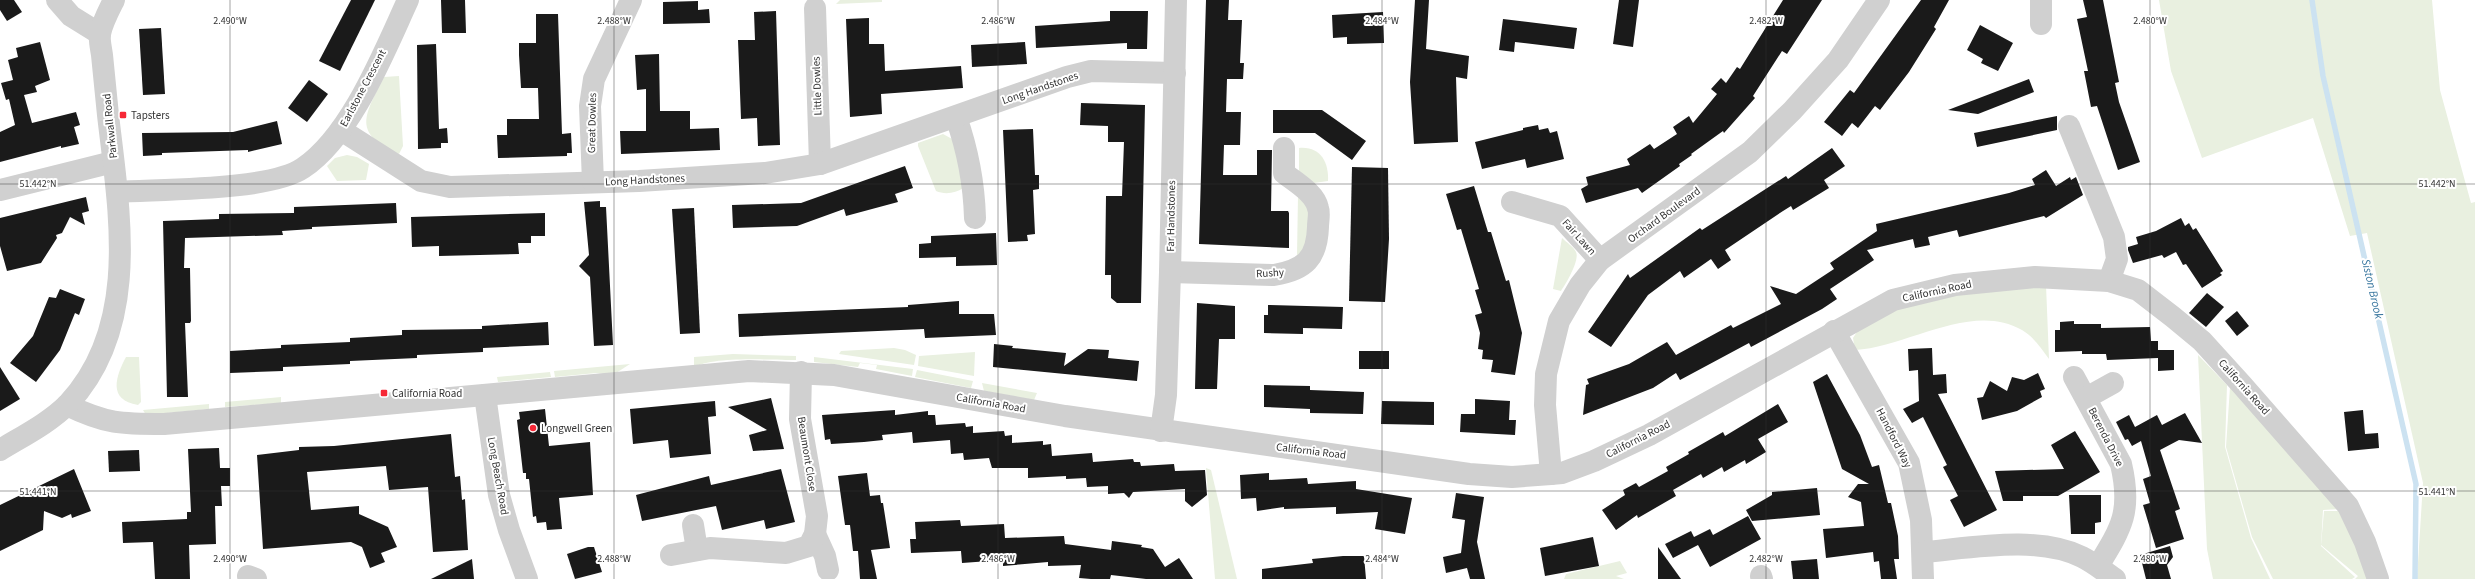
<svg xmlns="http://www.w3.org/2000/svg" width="2475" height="579" viewBox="0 0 2475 579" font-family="'Source Sans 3',sans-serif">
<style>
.green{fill:#e9f0e0}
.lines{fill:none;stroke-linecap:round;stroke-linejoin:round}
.stream{stroke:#cce2f1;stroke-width:5.5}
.building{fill:#1a1a1a}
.minor{stroke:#d0d0d0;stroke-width:22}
.ticks{fill:none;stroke:#333;stroke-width:1;stroke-opacity:0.45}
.poi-dot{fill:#f62836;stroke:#fff;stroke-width:1.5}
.labels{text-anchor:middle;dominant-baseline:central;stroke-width:4;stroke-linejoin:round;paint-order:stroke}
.street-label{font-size:11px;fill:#333;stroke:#fff}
.poi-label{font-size:11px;fill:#333;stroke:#fff;text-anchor:start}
.water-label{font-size:12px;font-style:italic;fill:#37759e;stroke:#fff}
.ticks-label{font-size:10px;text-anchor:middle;fill:#333;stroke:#fff;stroke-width:4;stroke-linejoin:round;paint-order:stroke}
</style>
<rect width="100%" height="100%" fill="#fff"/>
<g class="green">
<path d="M840 0H882V2L836 4Z"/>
<path d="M2159 0H2432L2440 90 2471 203 2475 202V579H2417L2423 483 2367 233 2350 236 2313 118 2202 158 2171 71Z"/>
<path d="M399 76 403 146 399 154C351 133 365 115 384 77Z"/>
<path d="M943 134 954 140 963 188C956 193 945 195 936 191L918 146V143Z"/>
<path d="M1299 148C1320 146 1329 162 1328 181L1314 183 1299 172Z"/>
<path d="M347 155 357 157 369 164 366 180 337 181 327 166 335 158Z"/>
<path d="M1298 196 1310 209 1307 247 1297 256Z"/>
<path d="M1562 238C1566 242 1574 247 1576 252 1580 260 1566 284 1561 291L1553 289Z"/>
<path d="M2046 285 2049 359C2041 348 2034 337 2022 330 1972 301 1907 347 1855 350L1853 338 1864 321 1939 295Z"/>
<path d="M894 348 905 350 916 355 914 365 839 354 841 351Z"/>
<path d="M975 352 974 376 918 366 919 356Z"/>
<path d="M733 354 796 356V360C775 360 709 356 694 368V357Z"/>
<path d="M2198 355 2227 385 2225 447 2251 538 2270 579H2213L2207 549Z"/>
<path d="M126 357H139L141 402 138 405C107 400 116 376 126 357Z"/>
<path d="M814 357 913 369 912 376 876 369 877 365 860 363 858 367 814 362Z"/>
<path d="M630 364 613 375 596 373 555 377 554 371Z"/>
<path d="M917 370 973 381 971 388 915 377Z"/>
<path d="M550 372 551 377 498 382 497 377Z"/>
<path d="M982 383 1037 393 1034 400 984 391Z"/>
<path d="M2230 387 2340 509 2323 510 2321 546 2355 577 2352 579H2273L2252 537 2226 447Z"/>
<path d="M281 397V403L225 407V402Z"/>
<path d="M209 404V409L146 415 143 410Z"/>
<path d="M1206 468 1211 470 1237 579H1215Z"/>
<path d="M2324 511H2341L2372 579H2355L2358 576 2321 545Z"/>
<path d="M1620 561 1627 573 1616 576 1624 579H1564L1566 574Z"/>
</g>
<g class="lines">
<path class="stream" d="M2312 0 2323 76 2416 484 2415 579"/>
</g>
<g class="building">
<path d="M0 0H14L22 12 7 21 0 10Z"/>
<path d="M351 0H375L340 71 319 61Z"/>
<path d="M441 0H465L466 33H442Z"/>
<path d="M1206 0H1229L1228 20H1242L1240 63H1244L1243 79H1227L1226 112H1241L1240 145H1224L1223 175H1257V150H1272L1271 211H1288L1289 213V248L1199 244Z"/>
<path d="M1415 0H1429L1426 49 1469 56 1467 79 1456 77 1458 142 1414 144 1410 82Z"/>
<path d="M1619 0H1639L1633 47 1613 44Z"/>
<path d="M1783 0H1822L1787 54 1782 51 1753 96 1755 98 1724 133 1723 131 1691 154 1692 155 1679 164 1680 166 1642 193 1638 188 1586 203 1581 189 1588 185 1586 177 1630 165 1627 159 1650 144 1654 149 1677 134 1673 127 1689 116 1693 123 1717 94 1711 89 1721 78 1726 83 1737 67 1740 69Z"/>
<path d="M1921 0H1949L1934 27 1936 29 1909 72 1880 110 1875 106 1858 128 1852 123 1842 136 1824 122 1850 90 1854 93Z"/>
<path d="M2083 0H2103L2119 82 2115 83 2119 102 2140 162 2118 170 2097 106 2091 107 2084 71H2088L2077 19 2087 17Z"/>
<path d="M698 1V10L709 9 710 23 663 24V2Z"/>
<path d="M776 11 780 145 758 146 757 118 741 119 738 40H755L754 12Z"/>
<path d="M1110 11H1148L1147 49H1127V43L1036 48 1035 26 1110 21Z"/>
<path d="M1383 12 1384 43 1347 44V37L1333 38 1332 15Z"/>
<path d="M536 14H558L562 134 571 133 572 153H567V156L498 158 497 135H507V119H539L538 88H521L519 55V43H536Z"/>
<path d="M869 18V44H884L885 71 961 66 963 88 881 94 882 114 850 117 846 19Z"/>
<path d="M1503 19 1577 28 1574 49 1515 42 1514 52 1499 50Z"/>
<path d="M1980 25 2013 43 1998 71 1981 63 1983 59 1967 50Z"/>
<path d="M161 28 165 94 143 95 139 29Z"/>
<path d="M40 42 50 80 35 86 37 92 24 95 32 123 76 112 80 125 74 127 79 144 61 148V146L0 162V132L15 125 9 99 6 100 1 83 13 80 8 60 18 57 16 48Z"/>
<path d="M1025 42 1027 64 972 67 971 45Z"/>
<path d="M436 44 439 129 447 128 448 143H441V148L418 149 417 45Z"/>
<path d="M659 54 660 111H690V129L719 128 720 150 621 154 620 131H646V89L637 90 635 55Z"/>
<path d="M2029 79 2034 92 1978 114 1948 110Z"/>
<path d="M309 80 328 94 307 122 288 108Z"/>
<path d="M1081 103 1145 105 1141 303H1117L1111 298V275H1105L1106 196H1122L1124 142H1108V126L1080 125Z"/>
<path d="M1273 110H1322L1366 141 1352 160 1315 133H1273Z"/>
<path d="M2057 116V130L1977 147 1974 133Z"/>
<path d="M277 121 282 144 248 152V150L162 153V155L143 156 142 133 233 132Z"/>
<path d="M1538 125 1539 130 1548 128 1550 133 1557 131 1564 159 1527 168 1525 159 1482 169 1475 142 1523 130V128Z"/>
<path d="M1033 129 1035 175H1039V189L1033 190 1035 234 1027 235 1028 241 1008 242 1003 130Z"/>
<path d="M1832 148 1845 166 1824 180 1829 188 1793 210 1791 206 1783 211 1725 250 1731 260 1718 269 1711 259 1684 278 1680 271 1648 295 1611 347 1588 332 1628 274 1630 278 1700 228 1702 230 1786 176 1788 179Z"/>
<path d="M905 166 913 188 895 194 898 202 846 216 844 209 797 226 733 228 732 205 801 203Z"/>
<path d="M1352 167 1388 168 1389 239 1385 302 1349 301Z"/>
<path d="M2046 170 2056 186 2070 177 2071 180 2076 177 2083 195 2046 218 2044 216 1959 237 1957 230 1928 237 1930 245 1915 248 1913 239 1867 250 1874 260 1830 289 1837 299 1822 309 1751 347 1749 343 1680 380 1676 373 1653 388 1583 415 1586 385 1589 384 1587 379 1629 364 1667 342 1676 355 1731 325 1733 328 1781 304 1770 286 1796 294 1834 269 1830 263 1877 231 1876 224 2009 193 2035 185 2032 179Z"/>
<path d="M1474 186 1488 232H1491L1506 281 1509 280 1522 333 1515 375 1491 372 1493 360 1482 359 1483 350 1478 349 1480 333 1475 315 1482 313 1475 290 1479 289 1461 229 1457 230 1446 194Z"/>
<path d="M86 197 89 211 82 213 85 225 70 217 62 233 56 235 57 238 41 263 7 271 0 246V218Z"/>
<path d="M600 201V207H606L613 345 594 346 590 277 579 266 589 255 584 202Z"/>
<path d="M396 203 397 223 312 227V229L282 231 283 235 185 238 184 268H190L191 321 190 323H185L188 397H167L163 221 219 219V214L294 213V207Z"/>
<path d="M694 208 700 333 680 334 672 209Z"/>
<path d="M545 213V236H531V243H518L519 254 439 256V246L412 247 411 217Z"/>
<path d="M2181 218 2185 226 2189 223 2193 230 2196 228 2223 271 2220 273 2222 275 2202 288 2186 264 2183 265 2176 252 2164 258 2162 255 2133 263 2128 250V247L2138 244 2136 237 2156 231Z"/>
<path d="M996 233 997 265 956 266V257L919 258V244L931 243V236Z"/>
<path d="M60 289 85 299 79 315 75 313 60 350 36 382 10 363 33 336 49 297 56 298Z"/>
<path d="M2207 293 2224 307 2206 327 2189 313Z"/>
<path d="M959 301V314H994L996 335 925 338 924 329 739 337 738 314 908 307V305Z"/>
<path d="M1197 303 1235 306V339H1219L1217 389H1195Z"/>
<path d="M1268 305 1343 307 1342 329 1303 328V334L1264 333V315H1268Z"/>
<path d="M2237 311 2249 326 2237 336 2225 321Z"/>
<path d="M2074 321V324H2101V328L2150 327 2151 341H2158V350H2174V370L2158 371V358L2107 360 2106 354H2082V351L2055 352V330H2060V322Z"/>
<path d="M548 322 549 345 483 348V352L417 355V358L350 361V364L283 367V371L230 373V351L281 348V345L350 342V338L402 335V330L482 329V326Z"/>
<path d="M994 344 1013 346 1012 348 1066 353 1064 366 1088 349 1109 350 1108 358 1139 361 1137 381 993 367Z"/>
<path d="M1932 348 1933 375 1946 374 1947 393 1938 394 1997 510 1964 527 1950 500 1958 496 1943 467 1947 465 1923 417 1912 423 1903 409 1919 401 1918 370 1909 371 1908 349Z"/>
<rect x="1359" y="351" width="30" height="18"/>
<path d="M0 367 20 399 0 411Z"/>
<path d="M2038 373 2045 389 2040 391 2042 397 2017 411 1982 420 1977 398 1983 397 1990 381 2007 391 2012 377 2024 380Z"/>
<path d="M1827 374 1860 435 1872 467 1879 465 1888 503H1891L1898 536 1899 559H1894L1897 579H1881L1879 561 1874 562 1873 552 1826 558 1823 529 1864 526 1861 502 1848 497 1858 484H1869L1842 469 1813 382Z"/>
<path d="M1264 385 1310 386V390L1364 392 1363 414 1310 413V409L1264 407Z"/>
<path d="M771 398 784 449 753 451 749 435 767 430 728 407Z"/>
<path d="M1475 399 1510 401 1509 420H1516L1515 435 1460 432 1461 414H1475Z"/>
<path d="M715 401 716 416 708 417 711 454 670 458 668 440 633 444 630 409Z"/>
<path d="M1382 401 1434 402V425L1381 424Z"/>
<path d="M1778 404 1788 422 1758 439 1766 452 1746 464 1745 460 1724 472 1722 467 1703 478 1701 474 1673 490 1676 496 1638 518 1637 515 1616 530 1602 510 1625 495 1623 490 1636 483 1639 487 1668 471 1666 467 1689 454 1688 452 1723 432 1725 436Z"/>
<path d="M545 409 549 446 590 442 593 495 559 498 562 529 547 530 546 522 537 523 536 516 533 517 529 479H526V473H523L517 420 520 419 519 412Z"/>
<path d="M895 410V415L928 411V415H935L936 425 965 423 966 427 973 426V433L1004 431 1005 436 1012 435V443L1043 441V445L1051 444 1052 456 1092 453 1093 462 1133 459 1134 462H1140L1141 466 1174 464 1175 471 1205 470 1207 495 1192 507 1185 501V489L1133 492 1129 498 1124 493 1108 494V486L1087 487 1086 478 1066 479V476L1028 478V468H992L989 458 964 460 963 453 951 454 950 440 913 443 912 432 882 435 883 440 864 442 831 444 830 439 825 440 822 415Z"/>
<path d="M2363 410 2365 434 2378 433 2379 448 2348 451 2344 412Z"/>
<path d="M2185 413 2202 443 2179 440 2160 450 2180 509 2175 511 2184 539 2156 548 2143 505 2150 503 2143 479 2151 476 2141 441 2132 446 2128 439 2125 440 2116 422 2129 415 2135 427 2157 415 2162 425Z"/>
<path d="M2075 431 2100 472 2058 496H2023V501H2003L1995 471 2064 469 2051 445Z"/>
<path d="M451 434 455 477 460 476 462 500 465 499 468 550 433 552 428 487 389 490 386 466 307 472 311 510 359 506V514L388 527 397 547 381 553 385 562 370 568 362 547 351 542 263 549 257 455 299 450V447L334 446Z"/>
<path d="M219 448 220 468H230V486H221L222 506H215L216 544 189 545 190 579H155L153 542 123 543 122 522 187 519V512H191L188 449Z"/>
<path d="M139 450 140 471 109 472 108 451Z"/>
<path d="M74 469 91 511 72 518 71 514 62 518 44 511 43 530 0 551V505Z"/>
<path d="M781 469 795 522 766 529 764 520 722 530 716 506 642 521 636 495 709 476 711 485Z"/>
<path d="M867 473 870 496 880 495 881 503H883L890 548 871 550 877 579H860L858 551H853L850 525H845L838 476Z"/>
<path d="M1269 473V480L1307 478 1308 484 1356 481V489L1412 498 1405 534 1375 529 1378 512 1336 514V507L1284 509V507L1257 511 1256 498 1241 499 1240 475Z"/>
<path d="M1817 488 1820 515 1752 521 1746 510 1772 495V492Z"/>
<path d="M1456 493 1484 497 1477 542 1485 579H1470L1467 568 1446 573 1443 557 1461 553 1465 520 1452 518Z"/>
<path d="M2069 495H2101V522L2095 523V534H2071Z"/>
<path d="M1748 516 1761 539 1710 567 1698 545 1673 558 1665 544 1691 531 1694 537 1710 529 1713 535Z"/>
<path d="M960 520 961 526 1004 524 1005 538 1064 536 1065 544 1111 550 1112 541 1142 545 1141 547 1153 549 1165 567 1179 558 1193 579H1146L1111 575 1110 579H1091L1079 578 1081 565 1048 566V562L1003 566V560L962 563 961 551 911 553 910 539H916L915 522Z"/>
<path d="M1593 537 1599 566 1545 576 1540 548Z"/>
<path d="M2170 546 2173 557 2167 565 2171 579H2146L2140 555Z"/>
<path d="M588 547H594L602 572 575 579 567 554Z"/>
<path d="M1658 547 1681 579H1658Z"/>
<path d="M1343 556H1364L1366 579H1262V569L1313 563 1312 559Z"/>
<path d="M472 559 474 579H431Z"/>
<path d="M1817 559 1819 579H1793L1791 561Z"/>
</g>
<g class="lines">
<g class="minor">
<path d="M57 0 71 16 100 34"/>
<path d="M2041 0V24"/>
<path d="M815 8 820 164"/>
<path d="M956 117C968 151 974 183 975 218"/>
<path d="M2069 126 2114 237 2117 259 2109 281"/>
<path d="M341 130 421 181 450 187 639 181 765 173 820 164 1067 77 1091 71 1175 73"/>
<path d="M593 182 590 106 594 79 631 0"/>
<path d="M0 190 113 162"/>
<path d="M117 192C161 189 269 191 303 168 351 136 384 52 408 0"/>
<path d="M1512 202 1560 216 1600 260"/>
<path d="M1170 272 1274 275C1305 270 1317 258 1318 227 1318 221 1320 213 1318 208 1315 193 1295 182 1284 173V148"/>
<path d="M1834 331 1909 463 1921 520 1923 579"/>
<path d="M2074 377 2121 464C2132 511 2122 527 2098 566"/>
<path d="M485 395 499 495 509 530 527 579"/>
<path d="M2086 398 2113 383"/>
<path d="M67 405C106 424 121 424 164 424L749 371 834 375 1065 416 1469 474 1512 477 1551 474 1562 473 1594 461 1649 435 1893 300 1955 285 2035 277 2109 281 2138 290 2173 317 2202 341 2242 385 2348 506 2365 542 2378 579"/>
<path d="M1161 431 1166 395 1170 272 1176 0"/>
<path d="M0 450C23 436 49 423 68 404 141 326 119 211 108 115 106 95 104 75 102 55 101 48 99 40 100 34 102 23 109 10 114 0"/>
<path d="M1551 474 1545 405 1546 374 1559 321 1580 285 1600 260 1750 152 1792 111 1838 60 1879 0"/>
<path d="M693 525 697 550"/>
<path d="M815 534 825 556 828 570"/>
<path d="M1924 552C1971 548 2038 535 2082 557 2094 563 2104 571 2115 579"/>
<path d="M671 555 710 548 786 553 809 546 815 534 817 516 800 419 801 372"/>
<path d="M248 576 256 579"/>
<path d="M1761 576 1762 579"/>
</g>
</g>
<path class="ticks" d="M230 0V579M614 0V579M998 0V579M1382 0V579M1766 0V579M2150 0V579M0 184H2475M0 491H2475"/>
<g class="poi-dot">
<rect x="119" y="111" width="8" height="8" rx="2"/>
<rect x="380" y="389" width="8" height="8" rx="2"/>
<circle cx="533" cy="428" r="4"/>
</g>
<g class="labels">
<g class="street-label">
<text transform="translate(817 86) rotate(-92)">Little Dowles</text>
<text transform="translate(363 88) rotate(-62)">Earlstone Crescent</text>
<text transform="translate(1040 88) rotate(-19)">Long Handstones</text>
<text transform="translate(592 123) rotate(-89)">Great Dowles</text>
<text transform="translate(110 126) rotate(-96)">Parkwall Road</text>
<text transform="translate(645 180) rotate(-3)">Long Handstones</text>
<text transform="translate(1664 215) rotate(-36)">Orchard Boulevard</text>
<text transform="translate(1171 216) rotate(-89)">Far Handstones</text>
<text transform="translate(1579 237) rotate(48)">Fair Lawn</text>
<text transform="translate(1270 273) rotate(-3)">Rushy</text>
<text transform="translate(1937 291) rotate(-12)">California Road</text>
<text transform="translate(2244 387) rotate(48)">California Road</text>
<text transform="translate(991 403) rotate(10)">California Road</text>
<text transform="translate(2106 437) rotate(63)">Berenda Drive</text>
<text transform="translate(1894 438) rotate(63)">Handford Way</text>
<text transform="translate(1638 439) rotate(-27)">California Road</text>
<text transform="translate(1311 451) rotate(7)">California Road</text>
<text transform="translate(807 454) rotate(81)">Beaumont Close</text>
<text transform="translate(498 476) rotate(80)">Long Beach Road</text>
</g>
<g class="poi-label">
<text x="131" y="115">Tapsters</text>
<text x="392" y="393">California Road</text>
<text x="541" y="428">Longwell Green</text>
</g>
<g class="water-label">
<text transform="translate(2372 289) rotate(77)">Siston Brook</text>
</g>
</g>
<g class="ticks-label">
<text x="230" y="24">2.490°W</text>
<text x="614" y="24">2.488°W</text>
<text x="998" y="24">2.486°W</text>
<text x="1382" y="24">2.484°W</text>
<text x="1766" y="24">2.482°W</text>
<text x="2150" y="24">2.480°W</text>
<text x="38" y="187">51.442°N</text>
<text x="2437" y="187">51.442°N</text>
<text x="38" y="495">51.441°N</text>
<text x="2437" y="495">51.441°N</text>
<text x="230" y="562">2.490°W</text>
<text x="614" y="562">2.488°W</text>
<text x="998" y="562">2.486°W</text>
<text x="1382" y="562">2.484°W</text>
<text x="1766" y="562">2.482°W</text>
<text x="2150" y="562">2.480°W</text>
</g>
</svg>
